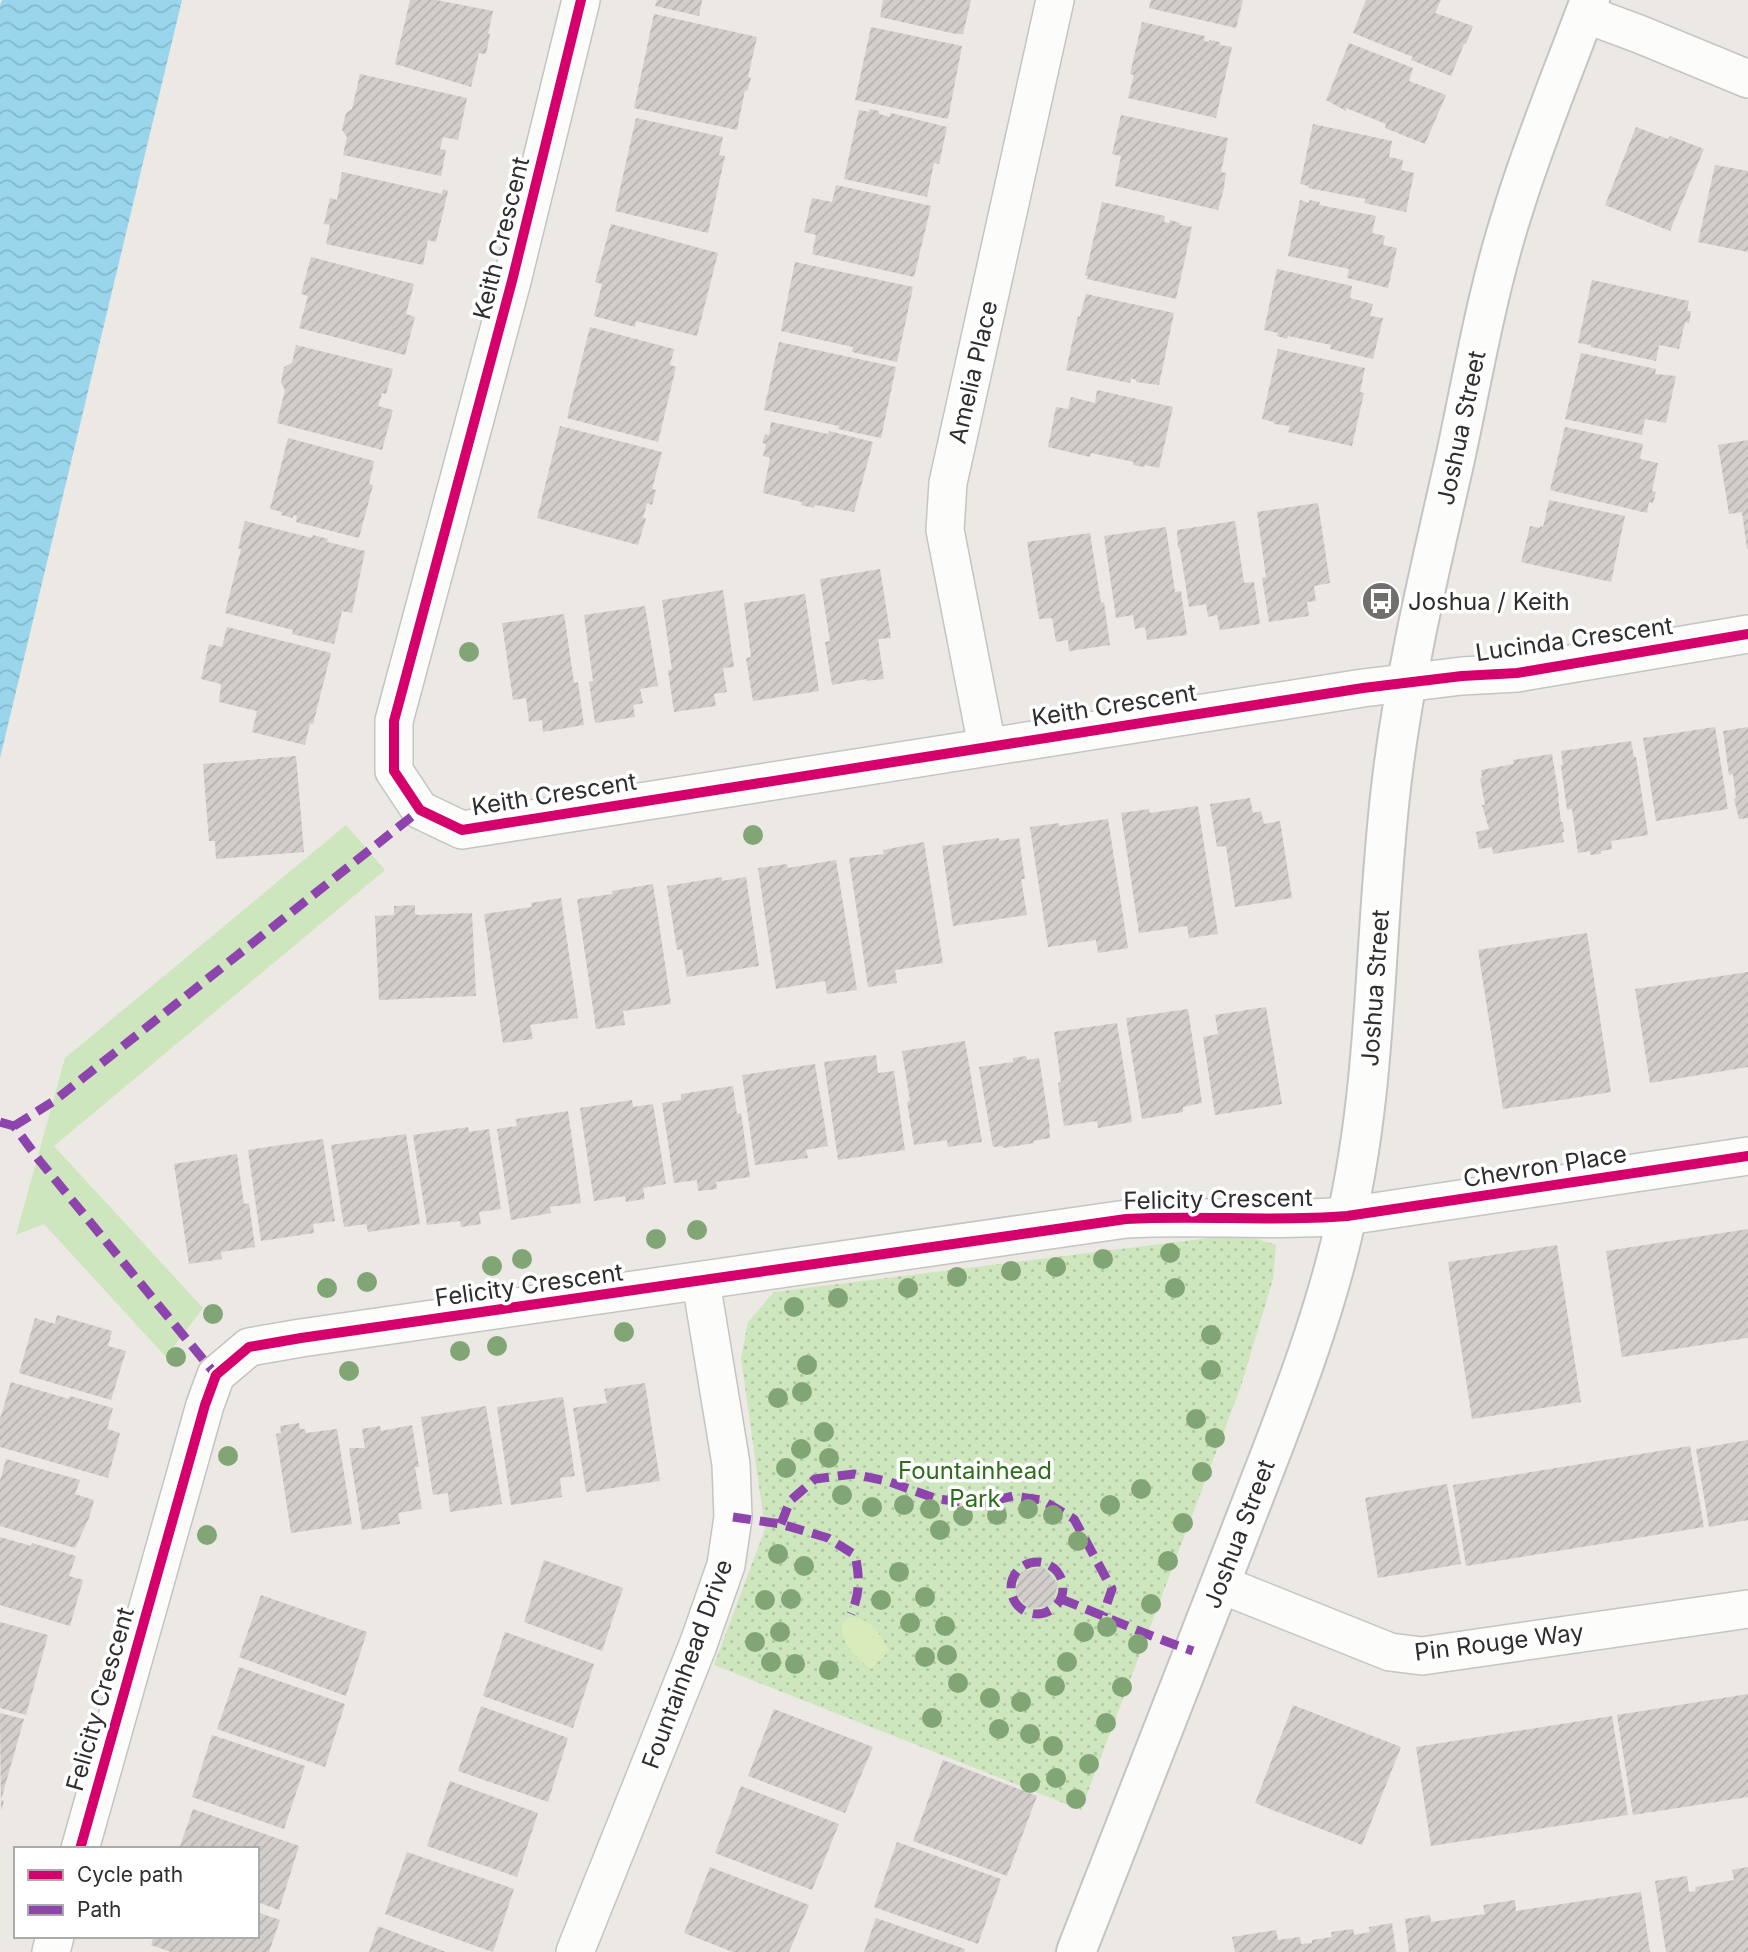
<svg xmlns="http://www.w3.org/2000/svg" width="1748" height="1952" viewBox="0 0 1748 1952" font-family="Inter,sans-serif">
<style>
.grass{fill:#cee6be}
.park{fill:url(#park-dots)}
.pitch{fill:#d9eabb}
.water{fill:url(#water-waves)}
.building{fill:url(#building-hatch)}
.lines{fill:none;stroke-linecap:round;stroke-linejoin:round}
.street-casing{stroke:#c5c4c5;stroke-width:40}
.secondary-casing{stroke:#c5c4c5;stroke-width:42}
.street{stroke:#fcfcfb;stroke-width:37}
.secondary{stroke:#fcfcfb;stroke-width:38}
.quiet{stroke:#8e44ad;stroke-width:9;stroke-dasharray:18 9;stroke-linecap:butt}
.cycleway-casing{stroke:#fff;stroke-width:15}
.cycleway{stroke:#d6006c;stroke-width:10}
.tree{fill:#82a575}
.labels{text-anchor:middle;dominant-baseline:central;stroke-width:7;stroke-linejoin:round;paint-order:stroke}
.street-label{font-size:24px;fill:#2e2e2e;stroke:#fff}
.poi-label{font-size:24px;fill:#2e2e2e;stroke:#fff;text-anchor:start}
.park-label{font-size:24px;fill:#2c6e1b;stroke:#fff}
</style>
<defs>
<pattern id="park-dots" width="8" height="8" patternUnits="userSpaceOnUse" patternTransform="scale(1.75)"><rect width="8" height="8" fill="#cee6be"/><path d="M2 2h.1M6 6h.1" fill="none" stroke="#b1c6a4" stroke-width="1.8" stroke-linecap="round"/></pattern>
<pattern id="water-waves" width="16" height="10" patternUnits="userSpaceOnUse" patternTransform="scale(1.75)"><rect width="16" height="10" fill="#99d6ec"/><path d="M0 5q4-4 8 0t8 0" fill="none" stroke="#84b8cb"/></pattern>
<pattern id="building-hatch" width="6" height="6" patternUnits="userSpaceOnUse" patternTransform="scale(1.75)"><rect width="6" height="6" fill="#d1cecb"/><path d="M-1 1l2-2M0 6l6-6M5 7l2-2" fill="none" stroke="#b4b1af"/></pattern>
</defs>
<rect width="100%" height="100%" fill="#ece8e4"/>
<path class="grass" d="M346 825 385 870 54 1146 203 1308 166 1357 44 1224 16 1235 65 1058Z"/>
<path class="park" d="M1241 1234 1276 1245 1273 1279 1241 1386 1081 1810 714 1665 765 1529 741 1358 748 1322 774 1292Z"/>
<path class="pitch" d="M849 1617C871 1617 880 1634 889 1651L871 1669C855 1656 840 1644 842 1623Z"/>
<path class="water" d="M2 0H182L0 758V5Z"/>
<g class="building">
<path d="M410 0H436L493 11 488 34H490L486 54 479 53 471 87 395 64Z"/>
<path d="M657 0H702L699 16 655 6Z"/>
<path d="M883 0H971L963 34H956L880 17Z"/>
<path d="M1151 0H1243L1236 28 1149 8Z"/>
<path d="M1366 0H1441L1435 13 1473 26 1466 44H1464L1451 76 1411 60 1413 57 1353 33Z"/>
<path d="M654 14 757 37 748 77 751 78 747 91 745 90 737 130 634 108Z"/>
<path d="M1142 22 1205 36 1204 41 1209 42V40L1220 42V45L1232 47 1216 118 1128 98 1134 75 1130 74Z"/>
<path d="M871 27 962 46 948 119 855 100Z"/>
<path d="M1349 43 1413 68 1409 81 1446 95 1425 144 1385 128 1386 124 1346 108V111L1326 100Z"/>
<path d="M360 74 467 98 458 140 443 137 440 149 446 150 441 176 343 155 347 137 342 130 346 113 352 109Z"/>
<path d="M870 109 879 111V114L890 117 891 113 947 127 939 164 934 163 927 197 844 179 859 110 869 112Z"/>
<path d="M1121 115 1228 138 1221 172 1226 173 1224 185H1225L1218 210 1115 186 1121 156 1112 154Z"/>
<path d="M636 118 723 137 719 155 725 156 708 233 615 211Z"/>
<path d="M1313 124 1392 141 1389 157 1403 160 1401 170 1414 173 1406 212 1364 203 1366 199 1308 188 1309 186 1300 184Z"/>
<path d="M1636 127 1668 139 1670 136 1704 149 1670 231 1605 205Z"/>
<path d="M1715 165 1748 171V252L1698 242Z"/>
<path d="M342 172 442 194 443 189 448 191 436 242 428 240 423 265 326 244 330 225 324 224 330 198 337 200Z"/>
<path d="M836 185 931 206 914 277 812 254 816 235 804 232 812 198 832 202Z"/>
<path d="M1300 200 1309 203V200L1320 202 1319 205 1376 216 1372 233 1385 236 1383 245 1397 248 1388 288 1347 278 1349 269 1288 256Z"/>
<path d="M1102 202 1165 216 1164 222 1169 223 1170 220 1180 223V225L1192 227 1176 299 1087 279 1088 276H1085Z"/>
<path d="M611 224 718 253 697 336 636 321 635 327 594 316 602 284 595 282Z"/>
<path d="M311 257 414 284 406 314 415 317 405 355 299 328 308 296 301 294Z"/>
<path d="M795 262 913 287 897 362 852 352 853 347 781 331Z"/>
<path d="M1277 269 1352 286 1350 298 1373 304 1370 316 1383 318 1373 359 1330 349 1331 345 1288 336 1287 339 1277 336 1278 333 1264 330Z"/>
<path d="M1592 280 1689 301 1687 311H1691L1689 323 1685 322 1679 349 1659 345 1656 361 1591 347V345L1578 343Z"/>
<path d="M1086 294 1174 313 1159 385 1136 382V380L1131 378 1130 383 1066 370 1078 316 1080 317Z"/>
<path d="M590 327 674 349 670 365 676 367 658 442 567 418Z"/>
<path d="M779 342 896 367 881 438 838 429 839 426 764 410Z"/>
<path d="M296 345 393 369 386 394 382 393 378 406 393 410 382 450 277 423 285 390 281 383 284 367 292 363Z"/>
<path d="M1278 349 1365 368 1360 392 1364 393 1352 446 1288 432 1290 426 1274 424V422L1262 419Z"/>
<path d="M1581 353 1656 369 1655 374 1676 376 1666 423 1645 419 1642 435 1565 419Z"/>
<path d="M1097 390 1173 407 1159 468 1145 465 1144 467 1133 465 1134 462 1091 453 1090 457 1048 447 1056 407 1068 409 1071 397 1095 403Z"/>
<path d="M771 422 828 434 829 431 873 442 854 512 815 505 814 508 801 505 802 502 763 493 770 458 763 456 766 444 762 443 765 434 769 435Z"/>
<path d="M560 426 662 452 652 489 656 490 652 505 647 503 643 518H646L638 545 537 518Z"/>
<path d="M1565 427 1643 444 1640 459 1658 463 1652 491 1656 492 1653 503 1649 502 1647 513 1550 490Z"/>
<path d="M288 438 374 461 369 484 373 485 359 538 296 522 297 516 293 515V518L281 515 282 512 270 509Z"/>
<path d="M1748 440V549H1747L1742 512 1729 514 1718 445Z"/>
<path d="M1549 500 1625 516 1611 582 1521 562 1530 526 1540 528V526L1543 527Z"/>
<path d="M1318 503 1330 583 1314 586 1316 601 1307 602 1309 616 1269 622 1262 578 1266 577 1257 512Z"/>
<path d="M245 521 312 538 313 535 328 539 327 542 365 551 352 613 342 611 334 644 292 634 293 630 225 613 241 549 238 548Z"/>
<path d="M1235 521 1244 583 1254 582 1260 624 1220 630 1217 615 1208 617 1206 604 1189 607 1180 549 1178 547 1177 530Z"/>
<path d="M1166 527 1175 592 1181 591 1187 635 1147 640 1145 627 1135 629 1133 615 1116 618 1104 536Z"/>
<path d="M1090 533 1101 603 1104 602 1110 645 1069 651 1068 640 1056 642 1052 618 1039 619 1027 542Z"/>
<path d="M880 569 891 638 878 639 884 679 866 681V679L832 685 825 642 830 641 820 579Z"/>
<path d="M723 590 734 667 723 668 727 692 714 694 716 706 674 712 668 670H672L662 600Z"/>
<path d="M805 594 819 691 753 701 746 658 751 657 744 603Z"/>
<path d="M645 606 658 686 640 689 643 703 633 705 635 717 595 723 589 682 593 681 584 615Z"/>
<path d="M564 614 574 683 578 682 584 725 543 732 542 720 529 722 526 698 513 700 502 623Z"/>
<path d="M227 627 331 653 313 724H310L305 745 252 732 257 711 219 702 221 684 201 679 209 644 222 647Z"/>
<path d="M1715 727 1728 809 1656 821 1643 738Z"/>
<path d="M1748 727V818L1739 819 1734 799 1736 798 1733 774 1729 775 1723 731Z"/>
<path d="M1631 741 1634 757H1636L1648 835 1611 841 1612 849 1601 851V854L1590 855V851L1578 853 1572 809 1567 810 1561 765H1563L1561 751Z"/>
<path d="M1552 754 1559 797H1558L1561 822H1563L1564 832H1562L1564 842 1493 854 1492 847 1479 849 1476 832 1489 829 1482 805H1485L1480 778H1482L1481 770 1514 764 1513 760Z"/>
<path d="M296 756 304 852 216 859 215 841H209L203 764Z"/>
<path d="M1250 798 1253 813 1261 811 1264 824 1280 821 1292 898 1235 907 1226 846 1217 847 1210 804Z"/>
<path d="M1198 806 1218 934 1189 938 1187 926 1139 933 1121 813 1149 809 1150 813Z"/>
<path d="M1108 819 1128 948 1098 953 1096 940 1048 947 1030 827 1059 823V826Z"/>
<path d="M999 838V841L1019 838 1025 879H1021L1027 915 953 926 942 846Z"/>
<path d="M924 842 943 963 895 970 897 983 868 987 849 858 884 854 883 850Z"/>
<path d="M836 860 857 990 827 994 825 981 776 989 758 868 787 864 788 868Z"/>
<path d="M722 877V881L746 877 759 966 687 977 682 949 677 950 667 886Z"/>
<path d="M653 884 671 1004 623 1011 625 1025 596 1029 577 899 613 894 612 891Z"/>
<path d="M561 898 578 1018 530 1025 533 1039 503 1043 484 914 532 907 531 903Z"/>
<path d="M415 905V914L417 915 472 913 476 996 379 1000 375 916 394 915V906Z"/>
<path d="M1587 933 1611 1092 1503 1109 1478 950Z"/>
<path d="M1748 972V1067L1650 1083 1635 989Z"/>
<path d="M1266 1007 1282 1104 1215 1115 1203 1037 1218 1034 1215 1015Z"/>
<path d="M1188 1009 1202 1103 1183 1107V1112L1142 1119 1126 1018Z"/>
<path d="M1117 1023 1132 1122 1098 1128 1097 1121 1064 1126 1058 1083 1061 1082 1054 1032Z"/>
<path d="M965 1041 982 1142 948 1147 947 1140 914 1145 907 1102 910 1101 902 1051Z"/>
<path d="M876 1055 878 1073 894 1071 905 1150 838 1160 824 1062Z"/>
<path d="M1026 1056 1027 1060 1039 1058 1050 1129H1049L1050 1138 1033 1141 1034 1143 1003 1148V1146L993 1147 979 1067 1013 1062V1058Z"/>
<path d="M815 1064 828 1146 806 1150 808 1158 755 1165 742 1075Z"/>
<path d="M733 1086 737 1114 741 1113 750 1177 716 1182 717 1189 698 1191 697 1180 674 1183 662 1103 681 1100V1094Z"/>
<path d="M632 1100 633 1107 653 1104 666 1184 643 1188 645 1199 626 1202 625 1196 594 1201 580 1108Z"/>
<path d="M568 1111 581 1203 550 1207 551 1213 511 1220 497 1129 517 1126 516 1119Z"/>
<path d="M468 1127 469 1132 489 1129 501 1209 479 1212 481 1224 461 1227 460 1221 427 1225 413 1135Z"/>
<path d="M406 1134 420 1224 368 1232 366 1224 344 1227 331 1145Z"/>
<path d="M323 1139 335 1221 313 1224 314 1233 261 1241 248 1150Z"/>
<path d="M237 1154 244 1204 249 1203 255 1247 221 1252 222 1259 189 1264 174 1164Z"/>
<path d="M1748 1229V1338L1622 1357 1606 1251Z"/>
<path d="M1557 1245 1581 1402 1472 1419 1448 1262Z"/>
<path d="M57 1315 112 1331 108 1346 126 1351 111 1400 19 1373 35 1318 55 1324Z"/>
<path d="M11 1382 69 1399 70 1396 113 1408 107 1429 120 1433 108 1478 0 1447V1419Z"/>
<path d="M645 1383 660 1481 586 1492 573 1408 607 1403 604 1389Z"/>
<path d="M563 1397 575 1476 560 1478 562 1497 511 1505 497 1407Z"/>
<path d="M486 1406 502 1504 450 1512 448 1493 433 1495 421 1417Z"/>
<path d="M299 1423 300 1429H305L306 1433 337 1429 352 1524 291 1533 276 1434 281 1433 280 1426Z"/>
<path d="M412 1425 419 1467H415L422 1509 398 1513 400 1524 362 1530 349 1448H365L362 1429 380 1426 381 1431Z"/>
<path d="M1748 1440V1520L1709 1527 1696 1449Z"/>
<path d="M1690 1446 1704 1527 1466 1566 1453 1485Z"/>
<path d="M6 1459 80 1480 75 1494 94 1500 89 1518 75 1548 0 1526V1481Z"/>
<path d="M1447 1484 1461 1564 1378 1578 1365 1498Z"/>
<path d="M0 1537 31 1546 32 1543 76 1556 69 1576 83 1580 70 1626 0 1605Z"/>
<path d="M544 1560 623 1588 602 1651 524 1622Z"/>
<path d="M1043 1567 1058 1584 1051 1605 1029 1609 1015 1593 1021 1572Z"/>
<path d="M261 1595 367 1632 346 1696 239 1657Z"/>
<path d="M0 1622 48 1635 26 1715 0 1708Z"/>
<path d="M505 1632 594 1664 573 1728 483 1696Z"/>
<path d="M239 1667 345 1704 325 1767 217 1729Z"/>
<path d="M1748 1694V1797L1633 1815 1617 1715Z"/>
<path d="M1293 1705 1401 1747 1362 1845 1255 1803Z"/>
<path d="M481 1706 568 1738 548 1802 458 1771Z"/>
<path d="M774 1709 873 1747 845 1813 748 1776Z"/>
<path d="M0 1713 24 1719 1 1800 4 1801 1 1811Z"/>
<path d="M1612 1716 1628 1815 1431 1846 1416 1747Z"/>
<path d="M212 1735 305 1766 284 1829 192 1797Z"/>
<path d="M943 1760 1037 1796 1007 1876 913 1841Z"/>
<path d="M450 1781 538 1813 517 1877 427 1846Z"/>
<path d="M741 1786 839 1824 812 1890 715 1853Z"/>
<path d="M193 1809 299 1846 279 1910 257 1902V1849H179Z"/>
<path d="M897 1842 1001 1879 978 1944 874 1907Z"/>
<path d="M407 1852 514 1889 493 1952 385 1914Z"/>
<path d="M710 1867 809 1905 789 1952H733L684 1933Z"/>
<path d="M1748 1867V1952H1666L1655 1881 1687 1876 1689 1892 1696 1891 1695 1887 1734 1880 1732 1870Z"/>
<path d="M1641 1892 1650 1952H1409L1405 1919 1430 1915 1431 1922 1485 1914 1483 1905 1515 1900 1516 1911Z"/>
<path d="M257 1912 280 1920 269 1952H171L151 1945 154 1936H257Z"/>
<path d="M876 1918 965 1949 964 1952H864Z"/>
<path d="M1392 1923 1396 1952H1235L1232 1937 1276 1930 1278 1940 1300 1937 1301 1944 1312 1943V1940L1332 1937 1331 1932 1353 1929 1354 1935 1370 1932 1369 1927Z"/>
<path d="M378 1926 446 1952H369Z"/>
</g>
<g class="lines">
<g class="street-casing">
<g id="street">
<path d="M581 0 512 281 394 721V771L420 810 462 830 1363 688 1462 676 1517 673 1748 634"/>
<path d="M1585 14 1639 34 1748 79"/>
<path d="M987 746 945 530 948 483 1055 0"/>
<path d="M1220 1584 1390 1652 1422 1656 1748 1609"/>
<path d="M80 1849 205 1405 216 1375 249 1347 301 1338 1126 1219C1200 1215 1273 1222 1347 1216L1748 1156"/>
<path d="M51 1952 55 1936"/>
<path d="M575 1952 698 1645 726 1565 733 1517 731 1464 701 1282"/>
</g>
</g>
<g class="secondary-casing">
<path id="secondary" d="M1076 1952C1129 1816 1183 1680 1236 1543 1277 1436 1323 1328 1347 1215 1379 1072 1374 924 1392 779 1405 671 1431 565 1455 459 1473 376 1487 291 1513 211 1535 139 1564 70 1590 0"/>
</g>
<use href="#street" class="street"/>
<use href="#secondary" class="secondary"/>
<g class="quiet">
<path d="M0 1122 14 1126 39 1160 216 1375"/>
<path d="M14 1126 54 1101 420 810"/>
<path d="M733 1517 781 1524 828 1538 855 1555C860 1577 860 1594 851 1614"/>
<path d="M781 1524 790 1501 815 1479 854 1474 890 1482 937 1499 981 1504 1013 1496 1042 1500 1074 1519 1112 1589 1103 1615"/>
<circle cx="1037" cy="1588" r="26"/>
<path d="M1061 1599C1105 1616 1148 1636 1193 1651"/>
</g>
<g class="cycleway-casing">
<g id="cycleway">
<path d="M581 0 512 281 394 721V771L420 810 462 830 1363 688 1462 676 1517 673 1748 634"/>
<path d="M80 1849 205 1405 216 1375 249 1347 301 1338 1126 1219C1200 1215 1273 1222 1347 1216L1748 1156"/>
</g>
</g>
<use href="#cycleway" class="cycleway"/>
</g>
<g class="tree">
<circle cx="469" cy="652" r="10"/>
<circle cx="753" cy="835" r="10"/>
<circle cx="697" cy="1230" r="10"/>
<circle cx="656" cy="1239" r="10"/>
<circle cx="1170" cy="1253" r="10"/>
<circle cx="522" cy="1259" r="10"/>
<circle cx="1103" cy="1259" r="10"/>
<circle cx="492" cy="1266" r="10"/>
<circle cx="1056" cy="1267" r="10"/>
<circle cx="1011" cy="1271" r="10"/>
<circle cx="957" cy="1277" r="10"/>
<circle cx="367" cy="1282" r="10"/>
<circle cx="327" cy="1288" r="10"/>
<circle cx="908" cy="1288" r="10"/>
<circle cx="1175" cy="1288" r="10"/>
<circle cx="838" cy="1298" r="10"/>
<circle cx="794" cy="1307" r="10"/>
<circle cx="213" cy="1314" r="10"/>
<circle cx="624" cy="1332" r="10"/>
<circle cx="1211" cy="1335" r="10"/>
<circle cx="497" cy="1346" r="10"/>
<circle cx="460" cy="1351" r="10"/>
<circle cx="176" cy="1357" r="10"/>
<circle cx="807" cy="1365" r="10"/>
<circle cx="1211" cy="1370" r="10"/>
<circle cx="349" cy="1371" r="10"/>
<circle cx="802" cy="1392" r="10"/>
<circle cx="778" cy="1398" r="10"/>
<circle cx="1196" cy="1419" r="10"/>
<circle cx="824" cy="1432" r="10"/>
<circle cx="1215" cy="1438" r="10"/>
<circle cx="801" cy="1449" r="10"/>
<circle cx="228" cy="1456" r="10"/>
<circle cx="829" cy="1458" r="10"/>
<circle cx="786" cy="1468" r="10"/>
<circle cx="1202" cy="1472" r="10"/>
<circle cx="1141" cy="1489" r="10"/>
<circle cx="842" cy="1495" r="10"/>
<circle cx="904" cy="1505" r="10"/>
<circle cx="1110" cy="1505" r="10"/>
<circle cx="872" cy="1507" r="10"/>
<circle cx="930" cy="1509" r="10"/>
<circle cx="1028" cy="1509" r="10"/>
<circle cx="997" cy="1515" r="10"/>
<circle cx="1053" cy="1515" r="10"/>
<circle cx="963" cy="1516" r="10"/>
<circle cx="1183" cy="1523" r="10"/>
<circle cx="940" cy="1530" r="10"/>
<circle cx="207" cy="1535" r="10"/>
<circle cx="1078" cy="1541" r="10"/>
<circle cx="778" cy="1554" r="10"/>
<circle cx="1168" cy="1561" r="10"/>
<circle cx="804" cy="1566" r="10"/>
<circle cx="899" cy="1572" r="10"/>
<circle cx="925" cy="1597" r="10"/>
<circle cx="791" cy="1599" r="10"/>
<circle cx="765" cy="1600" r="10"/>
<circle cx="881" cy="1600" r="10"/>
<circle cx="1151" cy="1604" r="10"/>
<circle cx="910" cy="1623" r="10"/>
<circle cx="945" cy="1626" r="10"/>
<circle cx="1107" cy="1627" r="10"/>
<circle cx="780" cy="1632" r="10"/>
<circle cx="1084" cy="1632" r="10"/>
<circle cx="755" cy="1642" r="10"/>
<circle cx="1138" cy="1644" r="10"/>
<circle cx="947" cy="1655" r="10"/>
<circle cx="925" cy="1657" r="10"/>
<circle cx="771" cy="1662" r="10"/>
<circle cx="1067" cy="1662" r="10"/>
<circle cx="795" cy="1664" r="10"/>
<circle cx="829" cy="1670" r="10"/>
<circle cx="958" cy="1683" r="10"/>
<circle cx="1055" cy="1686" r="10"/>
<circle cx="1122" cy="1687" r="10"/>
<circle cx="990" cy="1698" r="10"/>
<circle cx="1021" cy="1702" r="10"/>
<circle cx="932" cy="1718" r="10"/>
<circle cx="1106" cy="1723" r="10"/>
<circle cx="999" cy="1729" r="10"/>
<circle cx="1030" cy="1734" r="10"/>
<circle cx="1053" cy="1746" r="10"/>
<circle cx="1089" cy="1764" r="10"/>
<circle cx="1056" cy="1778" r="10"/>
<circle cx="1030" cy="1783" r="10"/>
<circle cx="1076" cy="1799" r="10"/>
</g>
<defs>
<g id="bus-disc" transform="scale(2.0125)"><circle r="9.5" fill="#706f6e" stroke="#fff"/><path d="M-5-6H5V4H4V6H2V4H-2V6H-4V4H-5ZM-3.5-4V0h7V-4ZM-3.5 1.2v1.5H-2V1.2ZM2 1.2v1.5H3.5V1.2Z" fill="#fff"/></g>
</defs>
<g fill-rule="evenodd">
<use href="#bus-disc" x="1381" y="601"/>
</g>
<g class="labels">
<g class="street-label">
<text transform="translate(501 238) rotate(-76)">Keith Crescent</text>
<text transform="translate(973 372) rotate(-77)">Amelia Place</text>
<text transform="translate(1461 428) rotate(-78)">Joshua Street</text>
<text transform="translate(1574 639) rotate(-8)">Lucinda Crescent</text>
<text transform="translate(1114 705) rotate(-9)">Keith Crescent</text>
<text transform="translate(554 794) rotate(-9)">Keith Crescent</text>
<text transform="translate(1375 988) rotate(-86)">Joshua Street</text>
<text transform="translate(1545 1166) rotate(-9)">Chevron Place</text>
<text transform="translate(1218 1199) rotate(-1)">Felicity Crescent</text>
<text transform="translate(529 1285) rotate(-8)">Felicity Crescent</text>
<text transform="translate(1239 1534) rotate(-69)">Joshua Street</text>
<text transform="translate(1499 1642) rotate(-7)">Pin Rouge Way</text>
<text transform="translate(687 1664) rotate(-70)">Fountainhead Drive</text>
<text transform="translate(100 1699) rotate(-74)">Felicity Crescent</text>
</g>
<g class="poi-label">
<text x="1408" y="601">Joshua / Keith</text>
</g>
<g class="park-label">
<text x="975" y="1470">Fountainhead<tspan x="975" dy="28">Park</tspan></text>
</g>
</g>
<rect x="14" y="1847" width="245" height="91" fill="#ffffff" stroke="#ababab" stroke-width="2"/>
<rect x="28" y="1870" width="35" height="10" fill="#d6006c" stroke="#ababab" stroke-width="2"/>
<text x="77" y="1882" font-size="21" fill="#2e2e2e">Cycle path</text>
<rect x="28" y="1905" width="35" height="10" fill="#8e44ad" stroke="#ababab" stroke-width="2"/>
<text x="77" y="1917" font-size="21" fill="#2e2e2e">Path</text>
</svg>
